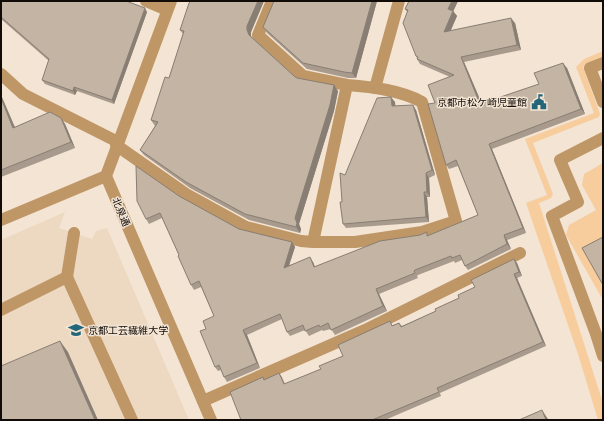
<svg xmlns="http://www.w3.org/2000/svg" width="604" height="421" viewBox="0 0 604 421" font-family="Quicksand,'Noto Sans JP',sans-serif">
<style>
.built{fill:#edd9c2}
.green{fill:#f7cd9d}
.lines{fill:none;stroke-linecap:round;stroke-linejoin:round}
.minor{stroke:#bf9666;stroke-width:12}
.wall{fill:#a89b8d}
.shaded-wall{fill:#887e73}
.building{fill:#c3b4a4;stroke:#887e73}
.labels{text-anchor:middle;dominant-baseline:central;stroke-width:3;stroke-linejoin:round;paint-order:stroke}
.poi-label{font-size:10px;fill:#110c07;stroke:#f3e4d4;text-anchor:end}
.street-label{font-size:10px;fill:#110c07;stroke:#f3e4d4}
</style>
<rect width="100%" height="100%" fill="#f3e4d4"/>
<path class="built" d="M65 212 59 228 92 239 96 231 107 228 189 420H1V240Z"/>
<g class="green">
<path d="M603 51V57L587 63 583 67 600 114 599 117 533 143 553 194 551 198 539 203 603 403V420H598L578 354 526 203 547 195 525 139 594 113 576 67 584 59Z"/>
<path d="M603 163V300L566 235 569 225 596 210 582 185 584 174Z"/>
</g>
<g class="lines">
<g class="minor">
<path d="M146 1 167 10"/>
<path d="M171 1 106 176 211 420"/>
<path d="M272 1 258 35 303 76 347 85 313 242H355L422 232 456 221 422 102C400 90 372 87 347 85"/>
<path d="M603 63 590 68 603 102"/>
<path d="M1 74 23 94 118 142"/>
<path d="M375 88 399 1"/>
<path d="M603 138 560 160 578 202 552 216 596 334 603 356"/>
<path d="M116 145 186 194 246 227 301 241 313 242"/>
<path d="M1 220 106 176"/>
<path d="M67 277 74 233"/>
<path d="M1 310 67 277 132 420"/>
<path d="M203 401 365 330 520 253"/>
</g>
</g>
<g class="wall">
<path d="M1 1 147 12 114 104 77 91 75 95 45 84 42 80 49 61 1 19Z"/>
<path d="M191 1H264L251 32V36L294 76 338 91 334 111 299 224 301 229 300 233 249 220 190 188 144 155 140 150 155 126 151 120 169 78 183 34 180 30Z"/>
<path d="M274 1H377L356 78H348L307 69 267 33 263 27Z"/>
<path d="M409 1H458L453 11 457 16 450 31 515 23 521 50 464 62 482 104 539 84 567 68 585 114 492 149 526 233 507 240 511 249 468 270 465 266 462 260 455 263 454 261 418 275 417 276 418 278 379 294 387 311 335 335 331 329 323 331 322 330 309 336 305 330 290 336 287 332 282 319 247 335 260 368 227 382 224 377 221 370 218 371 215 367 206 329 214 316 201 287 194 290 191 285 179 255 162 218 149 224 146 219 179 196 239 229 292 242 295 247 289 265 313 262 315 267 429 235 478 215 458 166 449 169 446 165 435 103 450 77 420 64 417 59V58L416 56 407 12 405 9Z"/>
<path d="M1 95 15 127 61 118 65 124 75 148 1 177Z"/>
<path d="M395 102V106L416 110 435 175 429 178 430 197H427L429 222 346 228 343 224 342 202 345 175Z"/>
<path d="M517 263 522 276 517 278 546 346 440 393 441 396 385 420H241L264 379 279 373 282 377 285 384 321 369 393 325 399 323 402 326 436 311 459 298 475 287Z"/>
</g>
<g class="shaded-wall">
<path d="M258 1H264L251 32V36L249 35 247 30V26Z"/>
<path d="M372 1H377L356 78 352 73Z"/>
<path d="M452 1H458L452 14 448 9Z"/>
<path d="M145 8 147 12 114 104 112 100Z"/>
<path d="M453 11 457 16 448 37 444 32Z"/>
<path d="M511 18 515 23 521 50 517 45Z"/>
<path d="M461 57 464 62 484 109 480 104Z"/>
<path d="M563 63 567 68 585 114 581 109Z"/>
<path d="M334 85 338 91 334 111 299 224 301 229 300 233 296 227 295 218Z"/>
<path d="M74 87 77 91 75 95 73 91Z"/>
<path d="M1 95 17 133 13 128 1 98Z"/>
<path d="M391 97 395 102 396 111 392 106Z"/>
<path d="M413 105 416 110 435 175 432 170Z"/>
<path d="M61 118 65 124 75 148 71 142Z"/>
<path d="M489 144 492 149 526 233 523 228Z"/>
<path d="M426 173 429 178 430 197 427 192Z"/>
<path d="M424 192 427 197 429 222 426 217Z"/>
<path d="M504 235 507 240 511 249 507 244Z"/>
<path d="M292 242 295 247 287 272 284 268Z"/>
<path d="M310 257 313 262 317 272 314 267Z"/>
<path d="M514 259 517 263 522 276 519 272Z"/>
<path d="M514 274 517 278 546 346 543 342Z"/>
<path d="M376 289 379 294 387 311 383 306Z"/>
<path d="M243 330 247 335 260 368 257 363Z"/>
<path d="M60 341 68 352 98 420H95Z"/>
<path d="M542 410 548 419 549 420H546Z"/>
</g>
<g class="building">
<path d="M1 1H126L145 8 112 100 74 87 73 91 42 80 49 59 1 17Z"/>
<path d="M191 1H258L247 26V30L249 35 294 76 297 78 334 85 330 105 295 218 297 223 296 227 245 214 186 182 140 150 158 122 151 120 165 77 169 78 184 31 180 30 189 3Z"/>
<path d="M274 1H372L352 73 344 72 303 63 263 27Z"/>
<path d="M409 1H452L448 9 453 11 444 32 511 18 517 45 461 57 480 104 539 84 534 73 563 63 581 109 489 144 523 228 504 235 507 244 465 266 460 255 452 258 451 256 415 270 414 271 415 273 376 289 383 306 331 330 328 323 320 327 319 325 305 331 303 325 287 332 280 314 243 330 257 363 224 377 219 365 215 367 200 331 206 329 203 321 214 316 199 281 191 285 178 256 179 255 160 213 146 219 137 201 136 166 179 196 239 229 292 242 284 268 310 257 314 267 380 241 420 235 427 232V236L478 215 456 160 446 165 428 104 435 103 428 85 454 75 417 59 418 57 416 56 403 23 408 10 405 9Z"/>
<path d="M391 97 392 106 413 105 432 170 426 173 427 192H424L426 217 343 224 340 202H342L340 173 345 175 377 98Z"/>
<path d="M1 98 13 128 50 112 61 118 71 142 1 170Z"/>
<path d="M603 237V285L582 248Z"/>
<path d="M514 259 519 272 514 274 543 342 437 388 439 392 372 420H241L230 392 263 377 264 380 279 373 284 384 321 369 319 366 343 356 338 345 390 321 392 326 399 323 401 327 436 311 435 309 459 298 458 295 475 287 471 280Z"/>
<path d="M60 341 95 420H1V366Z"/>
<path d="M542 410 546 420H519Z"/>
</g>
<defs>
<g id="civic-bare" transform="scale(1.2)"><path d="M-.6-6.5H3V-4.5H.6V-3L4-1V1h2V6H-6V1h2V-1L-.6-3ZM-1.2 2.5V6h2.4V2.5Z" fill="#246679" stroke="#f3e4d4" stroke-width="2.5" paint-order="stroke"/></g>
<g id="university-bare" transform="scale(1.2)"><path d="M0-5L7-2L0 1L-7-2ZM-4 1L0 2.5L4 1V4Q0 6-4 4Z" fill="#246679" stroke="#f3e4d4" stroke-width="2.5" paint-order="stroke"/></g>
</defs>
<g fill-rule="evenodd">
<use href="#civic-bare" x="539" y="102"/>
<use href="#university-bare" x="76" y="330"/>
</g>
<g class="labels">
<g class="poi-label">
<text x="527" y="102">京都市松ケ崎児童館</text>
<text x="88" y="330" text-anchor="start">京都工芸繊維大学</text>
</g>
<g class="street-label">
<text transform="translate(121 212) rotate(67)">北泉通</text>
</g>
</g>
<rect width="604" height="421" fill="none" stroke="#110c07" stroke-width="4"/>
</svg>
